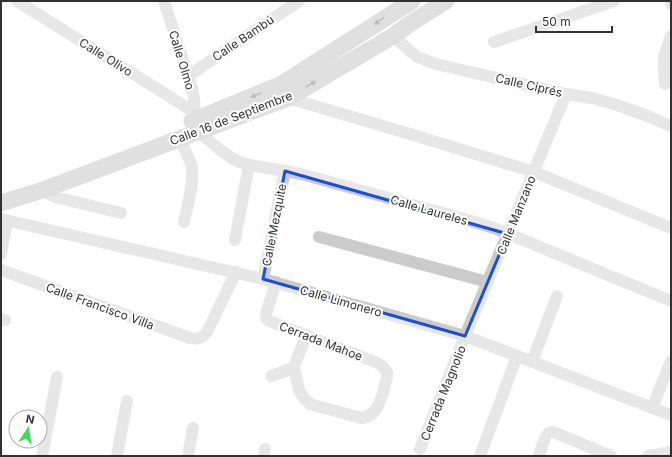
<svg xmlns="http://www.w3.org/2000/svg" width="672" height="457" viewBox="0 0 672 457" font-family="Inter,sans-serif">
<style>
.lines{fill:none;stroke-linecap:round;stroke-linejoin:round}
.street{stroke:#cbcbcb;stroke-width:12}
.secondary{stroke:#bbb;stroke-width:17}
.oneway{fill:#6f6f6f}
.marked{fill:none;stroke:#1d4ed8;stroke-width:3;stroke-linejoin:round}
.labels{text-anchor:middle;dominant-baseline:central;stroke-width:4;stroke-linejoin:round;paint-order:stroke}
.street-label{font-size:12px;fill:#313131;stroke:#fff}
</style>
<rect width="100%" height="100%" fill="#fff"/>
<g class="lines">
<g class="street">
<path d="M17 1 194 112"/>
<path d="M164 1 192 88 194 98 195 120 198 131 219 149 230 157 239 162 249 165 285 171 301 174 461 218 494 228 671 301"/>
<path d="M671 1V4"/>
<path d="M393 36 417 57 425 60 436 64 566 94 592 98 614 104 645 115 671 126"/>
<path d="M494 42 614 1"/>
<path d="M188 76 299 1"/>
<path d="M665 84 664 67V57L671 36"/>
<path d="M288 98 410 134 534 172 671 228"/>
<path d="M180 138C183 147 188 155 191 164 196 178 187 207 184 222"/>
<path d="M43 190 55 197 63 199 121 213"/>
<path d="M1 219 263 279 465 336 671 415"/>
<path d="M319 237 488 282"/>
<path d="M235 240 249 165"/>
<path d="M1 254 7 221"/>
<path d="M1 270 190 338C198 340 202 338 207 332L236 272"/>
<path d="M263 279 285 171"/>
<path d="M276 282 266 314V318L269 321 378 363C382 366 385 368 387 372 388 376 386 381 385 385 382 398 377 417 361 418L310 404 303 397 299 390 294 367"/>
<path d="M1 319 5 320"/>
<path d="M532 362 557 296"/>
<path d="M271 376 285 371 294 367 306 336"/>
<path d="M652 408 671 361"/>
<path d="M420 449 465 336 566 94"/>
<path d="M42 456 57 377"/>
<path d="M117 456 127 401"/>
<path d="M188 456 193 428"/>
<path d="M264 456 265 449"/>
<path d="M480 456 517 356"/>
<path d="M539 456C541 450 544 436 549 433 552 431 553 432 556 433L611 456"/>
<path d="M648 456 671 452"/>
</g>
<g class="secondary">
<path d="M192 121 282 84 412 1"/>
<path d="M1 203 43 190 288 98 393 36 414 21 446 1"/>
</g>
</g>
<defs><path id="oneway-solid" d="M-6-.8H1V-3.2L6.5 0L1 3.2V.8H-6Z"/></defs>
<g class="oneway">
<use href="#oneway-solid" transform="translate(379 21) rotate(146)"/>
<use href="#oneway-solid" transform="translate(311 84) rotate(-30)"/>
<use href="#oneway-solid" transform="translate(256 95) rotate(157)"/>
</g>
<path d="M0 0H672V457H0ZM285 171 508 234 465 336 263 279Z" fill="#fff" fill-opacity=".55" fill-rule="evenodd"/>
<path class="marked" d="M285 171 508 234 465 336 263 279Z"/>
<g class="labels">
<g class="street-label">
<text transform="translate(243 38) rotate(-34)">Calle Bambú</text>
<text transform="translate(106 57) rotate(32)">Calle Olivo</text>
<text transform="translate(182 60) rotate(73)">Calle Olmo</text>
<text transform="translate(529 85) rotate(13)">Calle Ciprés</text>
<text transform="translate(231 118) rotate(-21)">Calle 16 de Septiembre</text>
<text transform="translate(429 210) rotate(16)">Calle Laureles</text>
<text transform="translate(516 215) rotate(-68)">Calle Manzano</text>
<text transform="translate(274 225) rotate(-79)">Calle Mezquite</text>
<text transform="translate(341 301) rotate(16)">Calle Limonero</text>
<text transform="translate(100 306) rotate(20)">Calle Francisco Villa</text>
<text transform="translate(321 341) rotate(21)">Cerrada Mahoe</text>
<text transform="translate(443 393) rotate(-68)">Cerrada Magnolio</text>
</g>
</g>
<rect width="672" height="457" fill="none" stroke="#313131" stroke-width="4"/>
<g transform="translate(28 429) rotate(12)"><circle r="19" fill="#ffffff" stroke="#adadad"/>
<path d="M0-3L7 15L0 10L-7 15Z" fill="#41da56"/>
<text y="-6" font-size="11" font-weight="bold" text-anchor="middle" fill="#313131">N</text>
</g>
<path d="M536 26v6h76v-6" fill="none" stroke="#313131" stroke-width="2"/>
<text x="542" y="26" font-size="12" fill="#313131" stroke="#ffffff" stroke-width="3" paint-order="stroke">50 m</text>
</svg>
